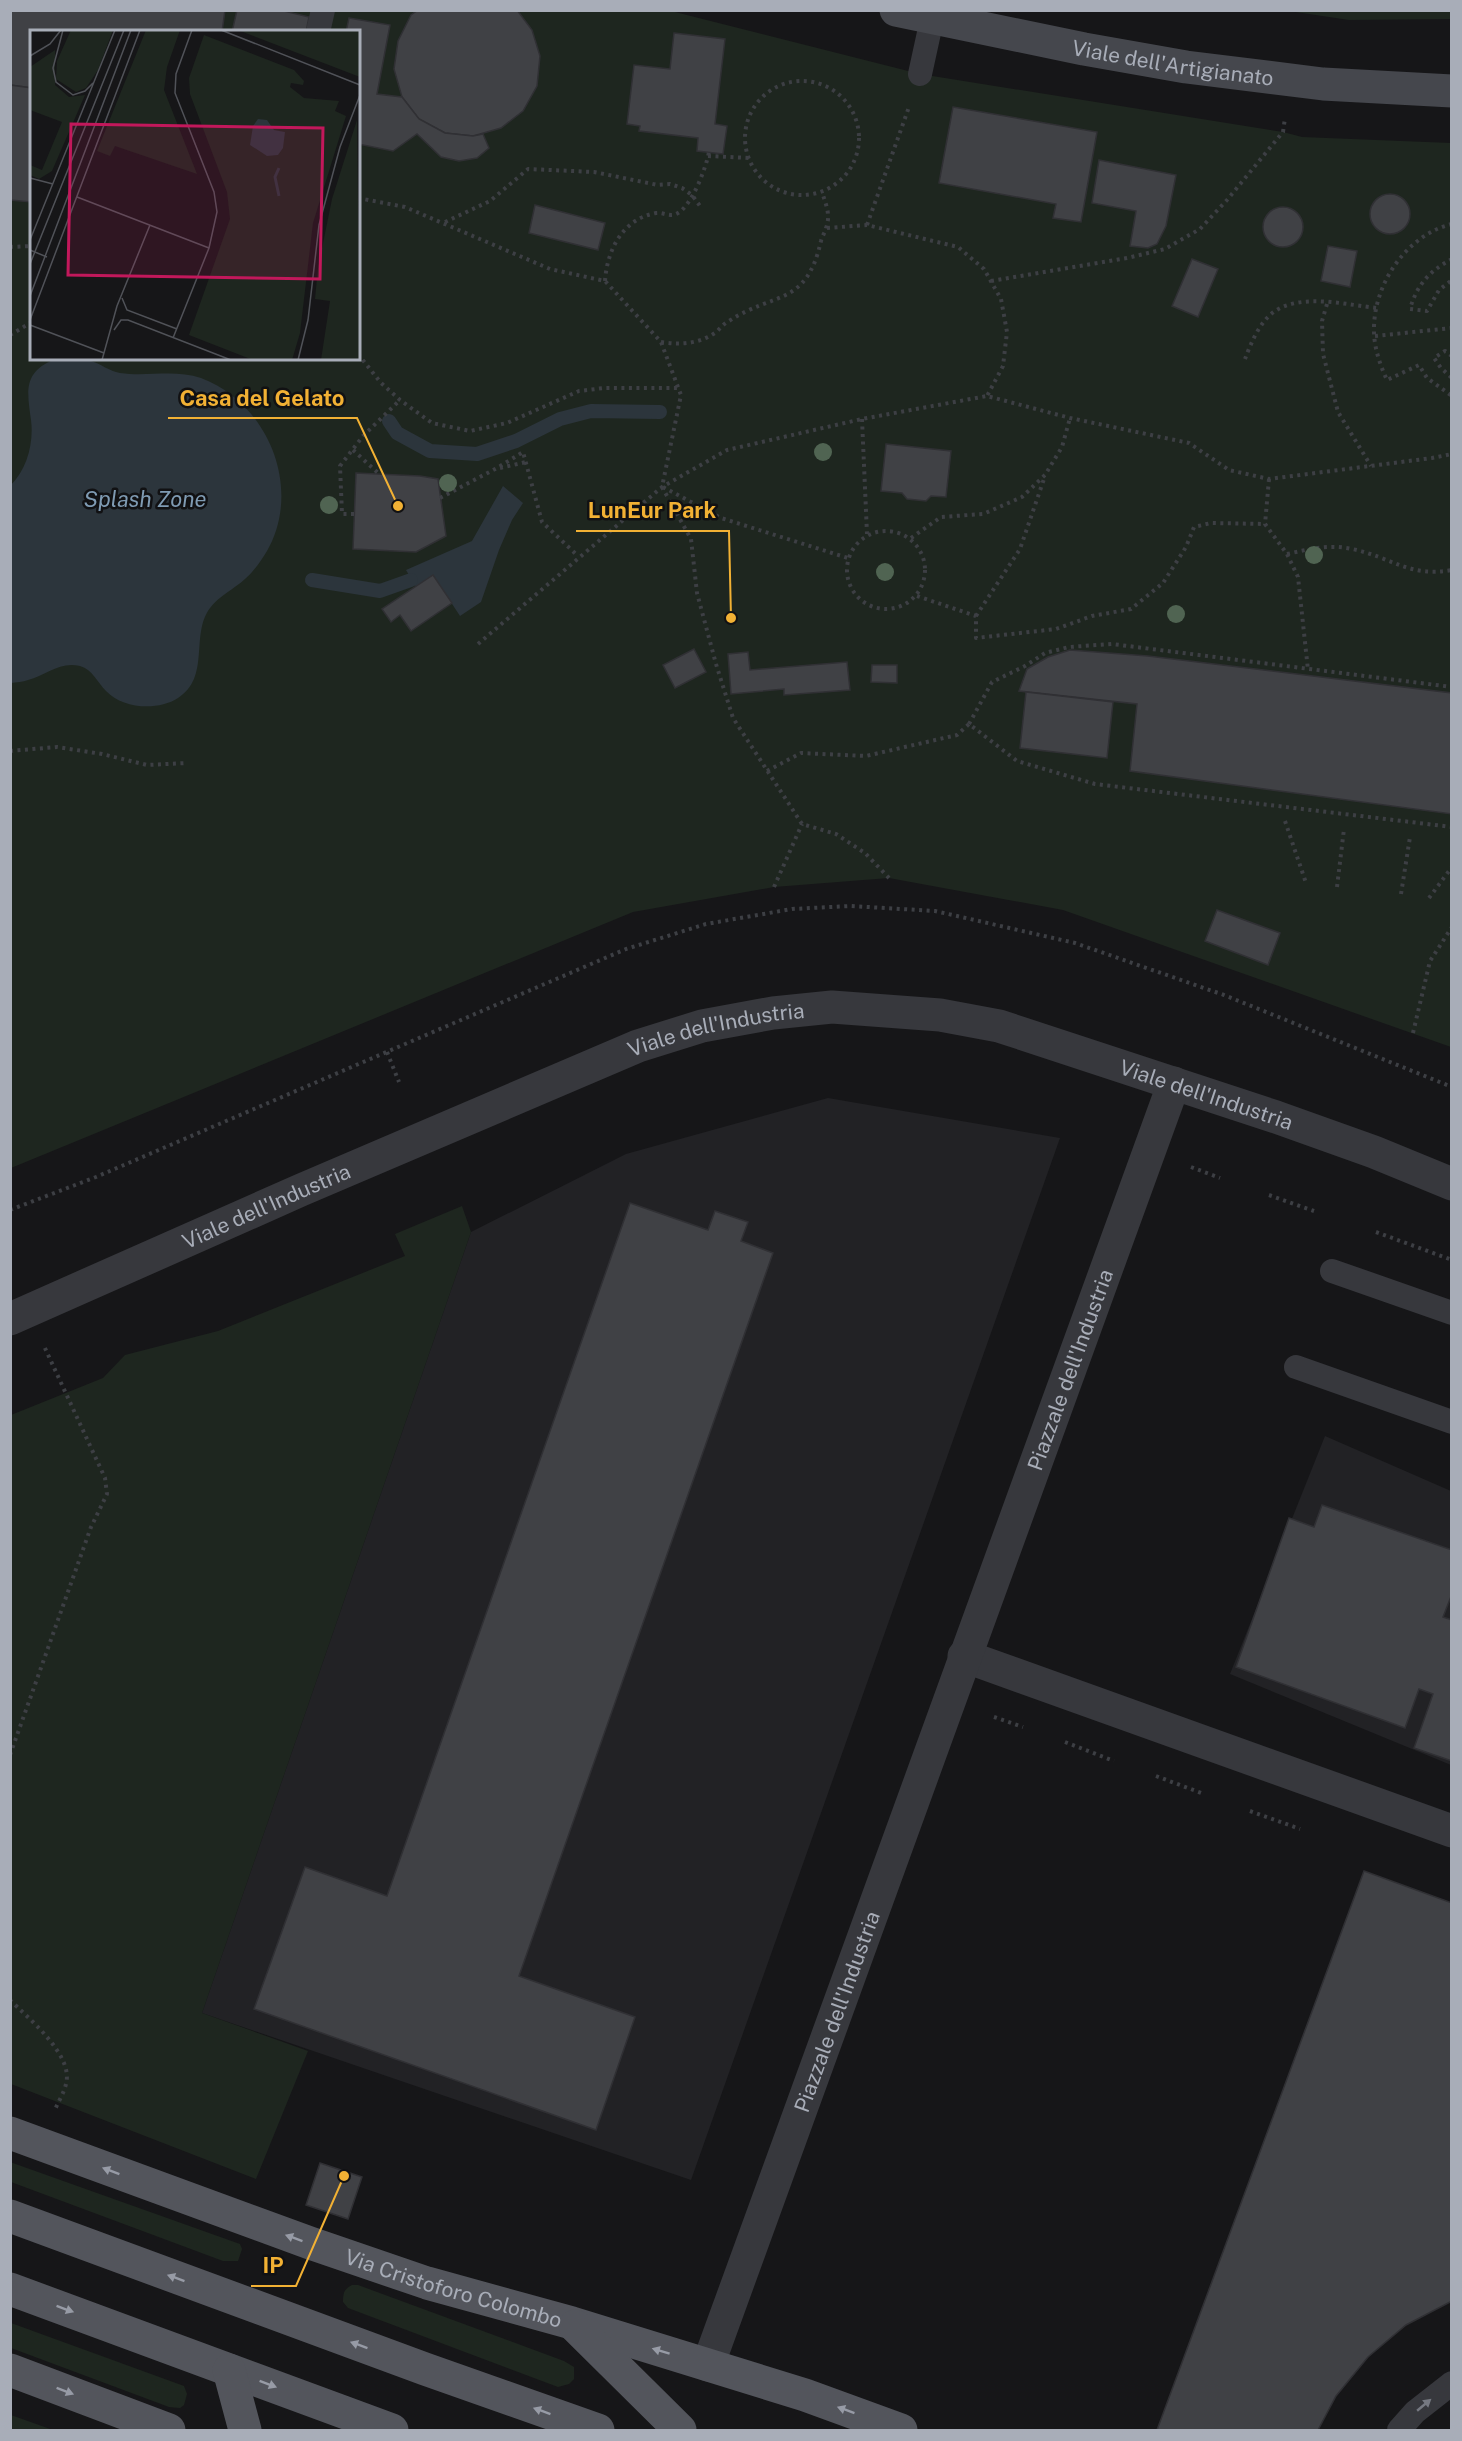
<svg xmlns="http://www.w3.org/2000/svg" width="1462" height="2441" viewBox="0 0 1462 2441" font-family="'Public Sans',sans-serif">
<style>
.built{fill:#222225}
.green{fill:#1e261f;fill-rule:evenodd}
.water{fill:#2c353c}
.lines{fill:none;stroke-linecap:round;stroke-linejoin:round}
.stream{stroke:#2c353c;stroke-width:14}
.building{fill:#404145;stroke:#303034;stroke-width:1.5}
.path{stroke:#3d3f44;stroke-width:4;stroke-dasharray:3 4.5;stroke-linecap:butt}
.lane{stroke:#37383d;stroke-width:24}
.street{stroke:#37383d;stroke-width:33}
.secondary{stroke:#45474d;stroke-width:33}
.primary{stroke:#53555c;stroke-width:33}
.tree{fill:#506452}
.oneway{fill:#979ba6}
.oneway2{fill:#757881}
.labels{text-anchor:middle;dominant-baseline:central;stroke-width:5;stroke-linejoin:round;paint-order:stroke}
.street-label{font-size:21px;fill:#a8adb8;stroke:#111113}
.water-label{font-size:22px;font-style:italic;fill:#7f9bb3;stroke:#111113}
.inset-river{fill:none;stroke:#2c353c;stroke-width:3}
.inset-road{fill:none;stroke:#505258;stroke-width:1.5}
.view{fill:#c2185b;fill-opacity:0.15;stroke:#c2185b;stroke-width:3}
.inset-edge{fill:none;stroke:#a8adb8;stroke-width:3}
.leader{fill:none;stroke:#f2b134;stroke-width:2}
.callout-dot{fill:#f2b134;stroke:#111113;stroke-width:2}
.callout-label{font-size:22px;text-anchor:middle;font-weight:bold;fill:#f2b134;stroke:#111113;stroke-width:5;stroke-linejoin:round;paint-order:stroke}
</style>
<rect width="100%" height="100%" fill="#161618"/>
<g class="built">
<path d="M828 1098 1060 1138 691 2180 202 2013 471 1232 626 1154Z"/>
<path d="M1325 1436 1451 1491V1765L1230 1674Z"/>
</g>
<g class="green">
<path d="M11 11H671L920 74 1283 132 1302 137 1451 143V1047L1063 910 889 878 774 887 633 912 11 1168ZM32 32H358V358H32Z"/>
<path d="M1289 11H1451V19L1349 20Z"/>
<path d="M462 1206 471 1232 202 2013 308 2051 256 2179 11 2084V1415L103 1378 125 1355 218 1331 405 1256 395 1234Z"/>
<path d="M10 2162 240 2244 242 2249 238 2261H223L11 2182Z"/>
<path d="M352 2285H358L564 2361 574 2367V2379L569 2384 558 2387 348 2308 343 2302C343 2293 344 2289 352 2285Z"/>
<path d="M11 2323 184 2386 187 2394 184 2405 180 2408 169 2407 11 2348Z"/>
<path d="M10 2415H11L53 2430H11Z"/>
</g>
<g class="water">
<path d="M55 359C67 358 80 357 91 361 101 364 109 371 120 373 147 377 175 369 201 378 268 403 303 488 267 551 261 561 254 571 245 579 234 589 219 596 210 608 190 635 211 677 178 698 158 711 123 709 106 691 97 682 93 670 80 666 60 661 46 675 28 680 23 682 16 682 11 683V485C27 469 34 443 31 420 27 391 23 372 55 359Z"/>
<path d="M503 486 523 503 512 520 499 550 481 602 460 616 433 575 416 587 406 570 472 541Z"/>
</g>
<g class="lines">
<g class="stream">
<path d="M389 421 397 433 430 451 477 454 516 441 560 419 591 411 660 412"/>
<path d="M312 580 380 591 411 580"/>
</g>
</g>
<g class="building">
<path d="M10 10H225L222 32H32V88L10 85Z"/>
<path d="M237 10H280L309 17 306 32H232Z"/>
<path d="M418 10H517L532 30 540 56 537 86 523 111 501 128 473 136 445 133 419 119 402 97 394 69 398 41 411 15Z"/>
<path d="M349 18 390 25 377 94 402 97 419 119 445 133 473 136 483 134 489 148 477 158 459 161 441 157 417 134 393 151 358 144V32H346Z"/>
<path d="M674 33 725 39 715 124 727 126 723 154 697 151 698 138 639 131 640 126 627 124 634 65 670 69Z"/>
<path d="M10 85 32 88V202L10 200Z"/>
<path d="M953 107 1097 132 1081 222 1053 218 1056 204 939 183Z"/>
<path d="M1099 160 1176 175 1166 226 1157 244 1148 248 1130 246 1136 211 1092 203Z"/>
<circle cx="1390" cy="214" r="20"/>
<path d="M535 205 605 223 598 250 529 233Z"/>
<circle cx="1283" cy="227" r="20"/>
<path d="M1328 246 1357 251 1350 287 1321 281Z"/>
<path d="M1192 259 1218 269 1198 317 1172 306Z"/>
<path d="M886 444 951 451 946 497 931 496 926 501 907 499 902 493 881 491Z"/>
<path d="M356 473 420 476 438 479 446 536 416 552 353 549Z"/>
<path d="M433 575 452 603 411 631 400 615 391 622 382 609Z"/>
<path d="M694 649 706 672 675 688 663 665Z"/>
<path d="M1070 650 1148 656 1452 693V814L1130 771 1137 704 1019 691 1027 669 1048 657Z"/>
<path d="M748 652 750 670 847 662 850 690 784 695V689L731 694 728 654Z"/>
<path d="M872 665H897V683L871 682Z"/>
<path d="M1026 692 1113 702 1107 758 1020 748Z"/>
<path d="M1217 910 1280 933 1268 965 1205 941Z"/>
<path d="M630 1203 708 1230 715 1211 748 1222 741 1241 773 1253 519 1976 635 2017 596 2130 254 2009 305 1867 387 1896Z"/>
<path d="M1322 1505 1452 1550V1594L1443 1617 1452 1620V1761L1414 1748 1433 1694 1419 1689 1405 1728 1236 1667 1289 1518 1314 1527Z"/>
<path d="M1364 1871 1452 1903V2301L1406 2325 1368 2357 1336 2396 1318 2430H1157Z"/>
<path d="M320 2163 362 2177 348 2219 306 2205Z"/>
</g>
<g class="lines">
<g class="path">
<circle cx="802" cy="138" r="57"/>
<path d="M708 156 749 158"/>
<path d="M358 198 405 207 550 269 605 281 661 342 681 395 662 487 691 539 697 593 716 664 733 718 802 824 836 834 865 853 889 878"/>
<path d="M445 222 490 201 528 169 594 172 658 185 670 184 682 188 692 195 700 206"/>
<path d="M1452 224C1406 235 1373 285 1374 331 1374 347 1380 365 1387 380L1419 365 1427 378 1452 396"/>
<path d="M867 225 909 107"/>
<path d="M827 228 867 225 958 247 984 269 1001 299 1007 332 1003 366 987 396"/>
<path d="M10 247 32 246"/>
<path d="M1452 259C1429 271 1417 285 1410 309L1427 311 1439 290 1452 280"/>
<path d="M605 281C607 251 622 219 656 213 664 212 670 218 678 213 692 205 706 168 709 152"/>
<path d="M991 281 1127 258 1165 249 1200 229 1227 200 1283 132 1285 118"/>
<path d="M1327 304 1322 321 1323 354 1338 412 1371 466"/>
<path d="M1452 304V306"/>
<path d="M10 335 32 322"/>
<path d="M1375 336 1452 328"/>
<path d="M661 342C680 345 698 344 715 333 720 329 723 324 729 321 775 291 806 307 821 241 822 236 825 233 826 228 831 215 826 205 822 192"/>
<path d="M358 354 381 383 400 400 432 423 470 431 507 423 579 391 604 388H677"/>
<path d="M1452 356 1445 351 1434 358 1441 368 1452 378"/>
<path d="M1245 359C1251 343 1260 321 1275 311 1303 293 1347 305 1377 308"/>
<path d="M862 419 867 534"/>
<path d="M353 450 378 473"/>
<path d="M500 468 526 462"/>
<path d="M1269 479 1265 524 1287 554 1298 577 1308 670"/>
<path d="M663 487 721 518 848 558"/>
<path d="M440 498 497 468 523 452 542 522 578 556"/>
<path d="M354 514H342L340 466 363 436 400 400"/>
<circle cx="886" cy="570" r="39"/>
<path d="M911 538 941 517 983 514 1022 497 1045 475 1062 447 1070 418"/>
<path d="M1287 554C1309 549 1330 544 1352 549 1391 557 1410 578 1452 570"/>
<path d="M917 596 976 616V638L1056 629 1092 616 1131 609 1163 583 1186 547 1194 527 1211 523 1265 524"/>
<path d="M976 616 1020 549 1045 476"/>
<path d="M478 644 662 487 727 450 862 419 987 396 1070 418 1189 443 1229 470 1269 479 1432 458 1452 454"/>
<path d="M969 724 992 682 1025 666 1045 653 1069 647 1112 644 1452 687"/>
<path d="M10 751 57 747 102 754 147 765 186 763"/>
<path d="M767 771 801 753 866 756 957 735 969 724 1017 761 1095 784 1452 827"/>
<path d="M1285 821 1306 883"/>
<path d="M774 887 802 824"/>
<path d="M1337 887 1344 829"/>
<path d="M1401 894 1410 837"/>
<path d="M1429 898 1452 867"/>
<path d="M1413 1033 1430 961 1452 927"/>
<path d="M387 1052 399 1082"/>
<path d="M1191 1167 1220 1178"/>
<path d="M1269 1195 1314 1211"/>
<path d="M10 1210 96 1177 626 949 706 924 792 909 851 906 935 911 1075 943 1224 995 1452 1087"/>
<path d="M1376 1232 1452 1260"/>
<path d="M994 1717 1023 1727"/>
<path d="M1065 1742 1114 1761"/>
<path d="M10 1755 91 1527 107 1494 105 1478 44 1346"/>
<path d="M1156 1776 1204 1794"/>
<path d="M1250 1811 1300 1829"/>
<path d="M10 2000C28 2018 74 2055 66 2084 64 2093 58 2102 55 2110"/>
</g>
<g class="lane">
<path d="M318 32 323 10"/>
<path d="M920 74 932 19"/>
<path d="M1332 1271 1452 1313"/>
<path d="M1296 1367 1452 1422"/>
<path d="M1399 2430 1415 2412 1452 2383"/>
</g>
<g class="street">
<path id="s1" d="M10 1319 301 1190 638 1046 702 1026 773 1013 832 1007 940 1015 999 1026 1276 1117 1374 1152 1452 1184"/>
<path d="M964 1656 1452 1831"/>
<path id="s2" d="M708 2365 1174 1083"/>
</g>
<path class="secondary" id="s3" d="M896 10 1084 49 1186 67 1323 84 1452 91"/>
<g class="primary">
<path id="s4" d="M10 2133 310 2243 427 2283 572 2323 805 2395 901 2430"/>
<path d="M10 2216 425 2369 598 2430"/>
<path d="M10 2289 392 2430"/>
<path d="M575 2326 680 2430"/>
<path d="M10 2370 169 2430"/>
<path d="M229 2370 245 2430"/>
</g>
</g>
<g class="tree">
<circle cx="823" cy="452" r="9"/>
<circle cx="448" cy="483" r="9"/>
<circle cx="329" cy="505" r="9"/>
<circle cx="1314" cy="555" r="9"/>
<circle cx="885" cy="572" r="9"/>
<circle cx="1176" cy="614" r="9"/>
</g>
<defs><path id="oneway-solid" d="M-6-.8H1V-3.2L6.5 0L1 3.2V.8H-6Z" transform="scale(1.5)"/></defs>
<g class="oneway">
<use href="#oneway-solid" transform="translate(111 2171) rotate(-159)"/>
<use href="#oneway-solid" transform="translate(294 2238) rotate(-160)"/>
<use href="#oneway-solid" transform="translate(176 2278) rotate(-160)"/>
<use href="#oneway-solid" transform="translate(65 2309) rotate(20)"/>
<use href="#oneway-solid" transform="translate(359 2345) rotate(-160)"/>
<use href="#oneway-solid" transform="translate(661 2351) rotate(-163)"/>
<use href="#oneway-solid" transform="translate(268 2384) rotate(21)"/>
<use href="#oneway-solid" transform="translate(65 2391) rotate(21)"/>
<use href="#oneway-solid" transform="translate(846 2410) rotate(-160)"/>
<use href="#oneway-solid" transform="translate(542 2411) rotate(-160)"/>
</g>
<use class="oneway2" href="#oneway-solid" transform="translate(1424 2405) rotate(-40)"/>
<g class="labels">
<g class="street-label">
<text stroke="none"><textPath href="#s3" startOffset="282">Viale dell'Artigianato</textPath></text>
<text stroke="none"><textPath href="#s1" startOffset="765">Viale dell'Industria</textPath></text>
<text stroke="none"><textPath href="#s1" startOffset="1270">Viale dell'Industria</textPath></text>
<text stroke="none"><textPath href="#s1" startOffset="280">Viale dell'Industria</textPath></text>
<text stroke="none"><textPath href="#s2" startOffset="1059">Piazzale dell'Industria</textPath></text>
<text stroke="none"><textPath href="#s2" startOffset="376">Piazzale dell'Industria</textPath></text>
<text stroke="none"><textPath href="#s4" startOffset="470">Via Cristoforo Colombo</textPath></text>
</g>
<g class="water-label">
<text x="145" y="499">Splash Zone</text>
</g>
</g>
<g transform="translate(30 30)">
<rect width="330" height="330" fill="#161618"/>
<path d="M41 0H83L68 40 56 58 46 62 26 49 27 31ZM116 0H150L137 37 134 60 167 144 85 116 80 126 67 121ZM208 0H330V47ZM174 5 264 40 274 51 273 55 261 53 260 57 274 68 309 71 305 81 316 86 283 193 270 303 262 330H223L159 305 200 189 197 162 160 64 159 48ZM25 20V55L39 67 55 65 22 141 9 149 0 145V135L12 140 32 92 0 80V37ZM327 90 330 330H291L300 271 285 269 288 238 302 169Z" fill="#1e261f"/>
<path d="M228 89 237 90 244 100 255 102 253 118 248 125 237 126 220 115 223 96Z" fill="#2c353c"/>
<path class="inset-river" d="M249 138 245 147 249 166"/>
<path class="inset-road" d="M33 0 23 38 26 52 43 65 55 61 63 53M191 0 330 55M0 26 20 14 31 0M0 148 23 154M47 167 179 218M0 210 85 0M0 220 17 227M0 234 94 0M0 266 101 0M92 268 97 280 147 299M0 290 110 0M0 295 74 323M84 300 91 290H98L201 330M143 308 179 218 187 182 184 162 145 63 146 44 162 0M72 330 87 276 120 195M268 330 278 290 289 195 310 117 330 65"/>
<path class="view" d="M41 94 293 98 290 249 38 245Z"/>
<rect width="330" height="330" class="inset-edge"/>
</g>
<path class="leader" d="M398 506L357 418H168M731 618L729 531H576M344 2176L296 2286H251"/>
<g class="callout-dot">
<circle cx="398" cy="506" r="6"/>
<circle cx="731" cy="618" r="6"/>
<circle cx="344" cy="2176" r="6"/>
</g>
<g class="callout-label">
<text x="262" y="406">Casa del Gelato</text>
<text x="652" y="518">LunEur Park</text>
<text x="273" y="2273">IP</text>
</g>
<rect width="1462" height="2441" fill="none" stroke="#a8adb8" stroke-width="24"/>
</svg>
